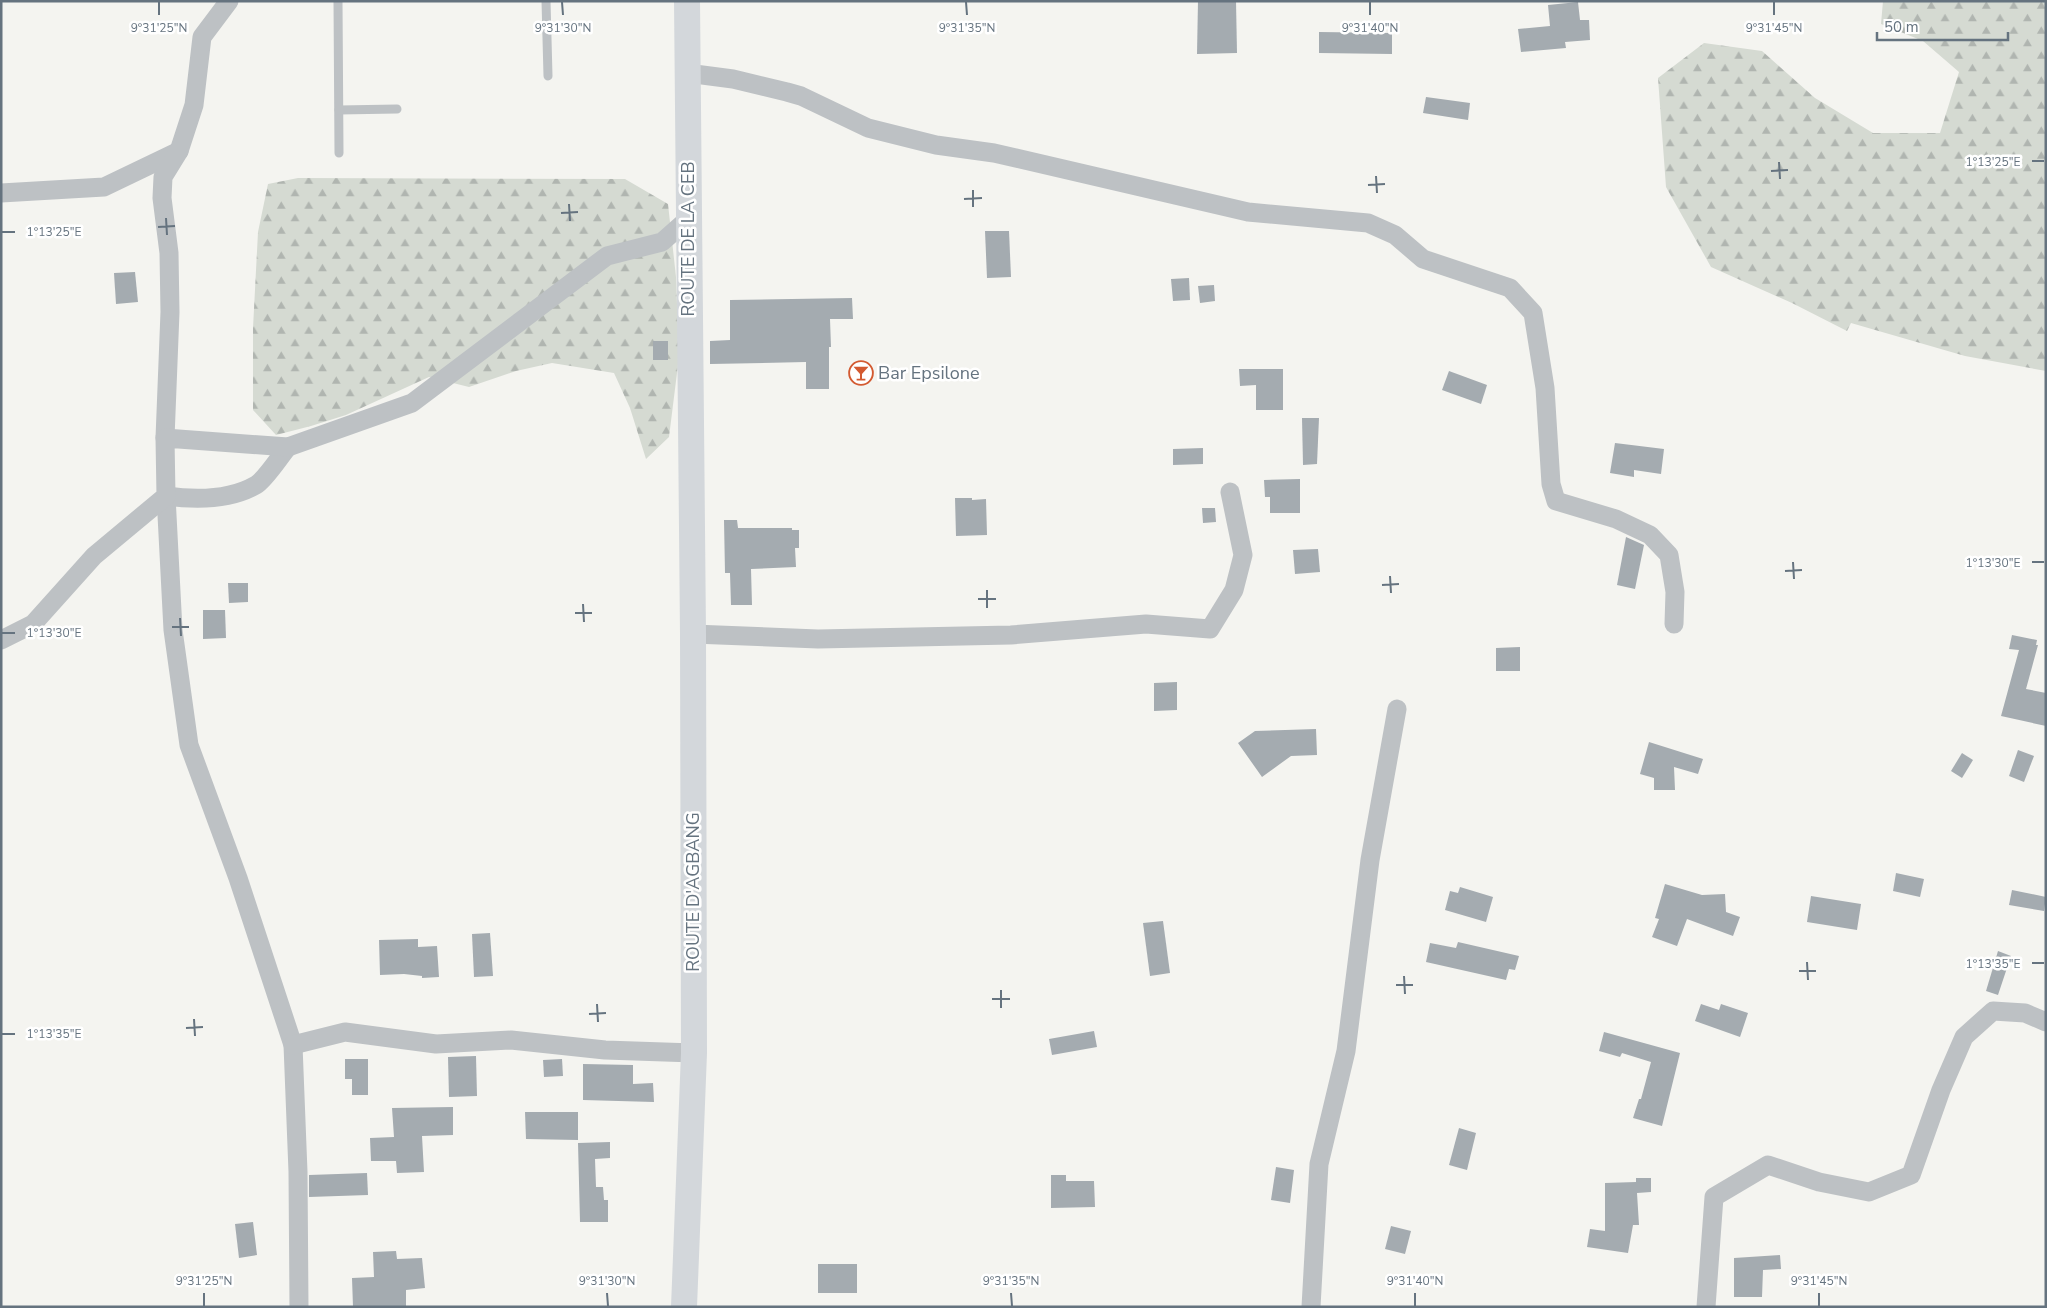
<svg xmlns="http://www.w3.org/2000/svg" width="2047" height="1308" viewBox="0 0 2047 1308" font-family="'Nunito Sans',sans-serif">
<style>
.forest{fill:url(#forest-firs)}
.building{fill:#a4abb0}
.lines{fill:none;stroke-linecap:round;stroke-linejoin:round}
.lane{stroke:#bdc1c4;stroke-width:9}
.street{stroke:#bdc1c4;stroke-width:19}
.secondary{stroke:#d3d7db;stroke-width:26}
.ticks{fill:none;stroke:#65737f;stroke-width:2}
.labels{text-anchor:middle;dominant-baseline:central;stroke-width:5;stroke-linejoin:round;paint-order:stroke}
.street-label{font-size:18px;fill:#65737f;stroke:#fff}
.poi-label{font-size:18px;fill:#65737f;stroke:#fff;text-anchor:start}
.ticks-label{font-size:12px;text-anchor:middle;fill:#65737f;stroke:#fff;stroke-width:5;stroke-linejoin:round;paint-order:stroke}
</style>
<defs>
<pattern id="forest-firs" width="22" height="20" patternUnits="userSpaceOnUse" patternTransform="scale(1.25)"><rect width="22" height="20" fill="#d5dad2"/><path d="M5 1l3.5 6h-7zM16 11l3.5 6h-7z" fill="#b0b5b0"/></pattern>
</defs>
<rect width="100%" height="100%" fill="#f4f4f0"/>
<g class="forest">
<path d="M1883 1H2046V371L1965 356 1851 323 1847 331 1792 303 1711 267 1666 187 1658 78 1704 43 1762 51 1815 98 1873 133H1940L1959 72 1923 41 1881 24Z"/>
<path d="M298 178 625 179 668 204 676 277 679 357 669 437 646 459 630 408 614 373 552 363 516 371 469 387 429 377 346 415 311 426 276 435 253 410V328L258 232 268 184Z"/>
</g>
<g class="building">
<path d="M1198 1H1236L1237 53 1197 54Z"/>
<path d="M1578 2 1580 20H1589L1590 40 1565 42 1566 48 1521 52 1518 29 1550 26 1548 5Z"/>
<path d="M1319 32 1392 33V54L1319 53Z"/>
<path d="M1426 97 1470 103 1468 120 1423 113Z"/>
<path d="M985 231H1009L1011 277 987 278Z"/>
<path d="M135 272 138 302 116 304 114 273Z"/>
<path d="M1189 278 1190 300 1173 301 1171 279Z"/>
<path d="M1214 285 1215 301 1200 303 1198 286Z"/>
<path d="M852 298 853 319H830L831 347H829V389H806V362L710 364V341L730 340V300Z"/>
<rect x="653" y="341" width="15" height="19"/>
<path d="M1239 369H1283V410H1256V385L1240 386Z"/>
<path d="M1449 371 1487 385 1481 404 1442 390Z"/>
<path d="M1302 418H1319L1317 464 1303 465Z"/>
<path d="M1615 443 1664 449 1661 474 1634 470V477L1610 473Z"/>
<path d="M1203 448V464L1173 465V449Z"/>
<path d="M1300 479V513H1270V497H1265L1264 480Z"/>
<path d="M955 498H972V500L986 499 987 535 956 536Z"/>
<path d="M1202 508H1215L1216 522 1203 523Z"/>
<path d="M724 520H737L738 528H792V530H799V548H795L796 567 751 569 752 605H731L730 573H725Z"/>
<path d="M1626 537 1644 545 1635 589 1617 585Z"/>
<path d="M1318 549 1320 572 1295 574 1293 550Z"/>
<path d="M228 583H248V602L229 603Z"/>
<path d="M203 610H225L226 638 203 639Z"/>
<path d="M2012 635 2037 640 2036 645H2038L2026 689 2046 693V726L2001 716 2019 650 2009 649Z"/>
<path d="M1520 647V671H1496V648Z"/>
<path d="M1177 682V710L1154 711V683Z"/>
<path d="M1316 729 1317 755 1291 756 1262 777 1238 743 1255 731Z"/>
<path d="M1649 742 1703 759 1698 774 1674 767 1675 790H1654V778L1640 774Z"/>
<path d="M2018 750 2034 756 2024 782 2009 776Z"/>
<path d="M1962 753 1973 760 1962 778 1951 771Z"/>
<path d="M1896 873 1924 879 1920 897 1893 891Z"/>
<path d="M1665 884 1702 895 1725 894 1726 912 1740 917 1733 936 1687 919 1677 946 1652 937 1659 919 1655 918Z"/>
<path d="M1460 887 1493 897 1486 922 1445 910 1450 891 1458 893Z"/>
<path d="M2012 890 2046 897 2044 911 2009 905Z"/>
<path d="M1811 896 1861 904 1857 930 1807 922Z"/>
<path d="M1163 921 1170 973 1150 976 1143 923Z"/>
<path d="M490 933 493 976 474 977 472 934Z"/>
<path d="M418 939V947L437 946 439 977 422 978V976L404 974 380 975 379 940Z"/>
<path d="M1458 942 1519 956 1515 970 1509 969 1506 980 1426 962 1430 943 1456 948Z"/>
<path d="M1998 951 2011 956 1998 995 1986 991Z"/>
<path d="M1701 1004 1719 1010 1721 1004 1748 1013 1740 1037 1695 1021Z"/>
<path d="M1094 1031 1097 1047 1052 1055 1049 1039Z"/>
<path d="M1604 1032 1680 1053 1662 1126 1633 1118 1639 1099H1641L1651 1062 1622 1053 1620 1057 1599 1051Z"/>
<path d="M476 1056 477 1096 449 1097 448 1057Z"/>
<path d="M345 1059H368V1095H352V1079H345Z"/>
<path d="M562 1059 563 1076 544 1077 543 1060Z"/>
<path d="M583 1064 633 1065V1084L653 1083 654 1102 583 1100Z"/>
<path d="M453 1107V1135L422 1136 424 1172 397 1173 396 1161H371L370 1138 394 1137 392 1108Z"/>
<path d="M525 1112H578V1140L526 1139Z"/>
<path d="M1459 1128 1476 1133 1467 1170 1449 1165Z"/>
<path d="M610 1142V1158L595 1159 596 1187H603L604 1200H608V1222H580L578 1143Z"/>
<path d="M1276 1167 1294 1170 1290 1203 1271 1200Z"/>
<path d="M367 1173 368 1195 309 1197V1175Z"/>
<path d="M1051 1175H1066V1181H1094L1095 1207 1051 1208Z"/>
<path d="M1636 1178H1651V1192L1637 1193 1639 1225H1633L1628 1253 1587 1247 1590 1229 1605 1231V1183L1636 1182Z"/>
<path d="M253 1222 257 1255 239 1258 235 1224Z"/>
<path d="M1391 1226 1411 1231 1405 1254 1385 1249Z"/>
<path d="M396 1251 397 1259 422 1258 425 1288 406 1290V1307H353L352 1278 374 1277 373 1252Z"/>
<path d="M1780 1255 1781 1269 1763 1270 1762 1297H1734V1258Z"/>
<rect x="818" y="1264" width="39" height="29"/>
</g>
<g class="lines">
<g class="lane">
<path d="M338 1 339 153"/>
<path d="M546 1 548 76"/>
<path d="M339 110 397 109"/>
</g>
<g class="street">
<path d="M687 73 733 79 787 92 801 96 868 128 936 145 994 153 1248 212 1368 223 1395 235 1423 259 1510 288 1533 313 1545 388 1551 484 1556 501 1616 519 1650 535 1669 555 1675 592 1674 624"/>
<path d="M1 193 104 187 179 151"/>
<path d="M165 438 170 312 169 253 162 198 163 177 179 151 194 105 202 37 229 1"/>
<path d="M288 447C281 455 265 480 256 485 230 500 195 500 166 496L173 630 189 745 238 878 293 1045 298 1172 299 1307"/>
<path d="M693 634 818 639 1011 635 1146 624 1210 629 1234 590 1243 555 1230 492"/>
<path d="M1 640 33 624 94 556 166 496 165 438 288 447 412 403 607 256 662 242 688 219"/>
<path d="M293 1045 345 1032 436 1044 511 1040 605 1050 694 1053"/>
<path d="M1311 1307 1319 1164 1346 1051 1370 860 1397 709"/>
<path d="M1706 1307 1714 1197 1768 1165 1819 1182 1869 1192 1911 1175 1941 1090 1964 1037 1993 1011 2025 1013 2046 1022"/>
</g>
<path class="secondary" d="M684 1307 694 1053 693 634 687 1"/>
</g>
<path class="ticks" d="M159 2V15M562 2 563 15M966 2 967 15M1370 2V15M1774 2V15M2032 161H2044M1779 162 1780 179M1771 171 1788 170M1376 176 1377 193M1368 185 1385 184M973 190V207M964 199 982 198M569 204 570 221M561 213 578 212M166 218 167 235M158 227 175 226M2 232H15M1793 562 1794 579M2032 562H2044M1785 571 1802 570M1390 576 1391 593M1382 585 1399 584M987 590V608M978 599H996M583 604 584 622M575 613H592M180 618 181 636M172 627H189M2 633H15M1807 962 1808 980M2032 963H2044M1799 971H1816M1404 976 1405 994M1396 985H1413M1001 990V1008M992 999H1010M597 1004 598 1022M589 1014 606 1013M194 1019 195 1036M186 1028 203 1027M2 1034H15M204 1293V1306M607 1293 608 1306M1011 1293 1012 1306M1415 1293V1306M1819 1293V1306"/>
<defs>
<g id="bar-ring" transform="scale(1.25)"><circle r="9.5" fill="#fff" stroke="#d35a31" stroke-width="1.5"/><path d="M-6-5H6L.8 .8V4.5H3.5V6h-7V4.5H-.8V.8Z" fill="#d35a31"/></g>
</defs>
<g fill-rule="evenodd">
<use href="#bar-ring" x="861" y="373"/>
</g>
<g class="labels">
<g class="street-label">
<text transform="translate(688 239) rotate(-90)">ROUTE DE LA CEB</text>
<text transform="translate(693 892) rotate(-90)">ROUTE D'AGBANG</text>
</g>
<g class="poi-label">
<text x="878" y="373">Bar Epsilone</text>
</g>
</g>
<g class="ticks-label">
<text x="159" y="32">9°31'25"N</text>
<text x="563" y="32">9°31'30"N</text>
<text x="967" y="32">9°31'35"N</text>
<text x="1370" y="32">9°31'40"N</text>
<text x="1774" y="32">9°31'45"N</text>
<text x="1993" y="166">1°13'25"E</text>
<text x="54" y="236">1°13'25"E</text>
<text x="1993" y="567">1°13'30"E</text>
<text x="54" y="637">1°13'30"E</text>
<text x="1993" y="968">1°13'35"E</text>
<text x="54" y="1038">1°13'35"E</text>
<text x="204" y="1285">9°31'25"N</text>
<text x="607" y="1285">9°31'30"N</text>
<text x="1011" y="1285">9°31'35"N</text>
<text x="1415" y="1285">9°31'40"N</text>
<text x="1819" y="1285">9°31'45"N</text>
</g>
<rect width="2047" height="1308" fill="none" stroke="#65737f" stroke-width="5"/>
<path d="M1877 32v8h131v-8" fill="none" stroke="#65737f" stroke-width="2.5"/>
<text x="1884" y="32" font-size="15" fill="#65737f" stroke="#ffffff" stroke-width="4" paint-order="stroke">50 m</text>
</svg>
